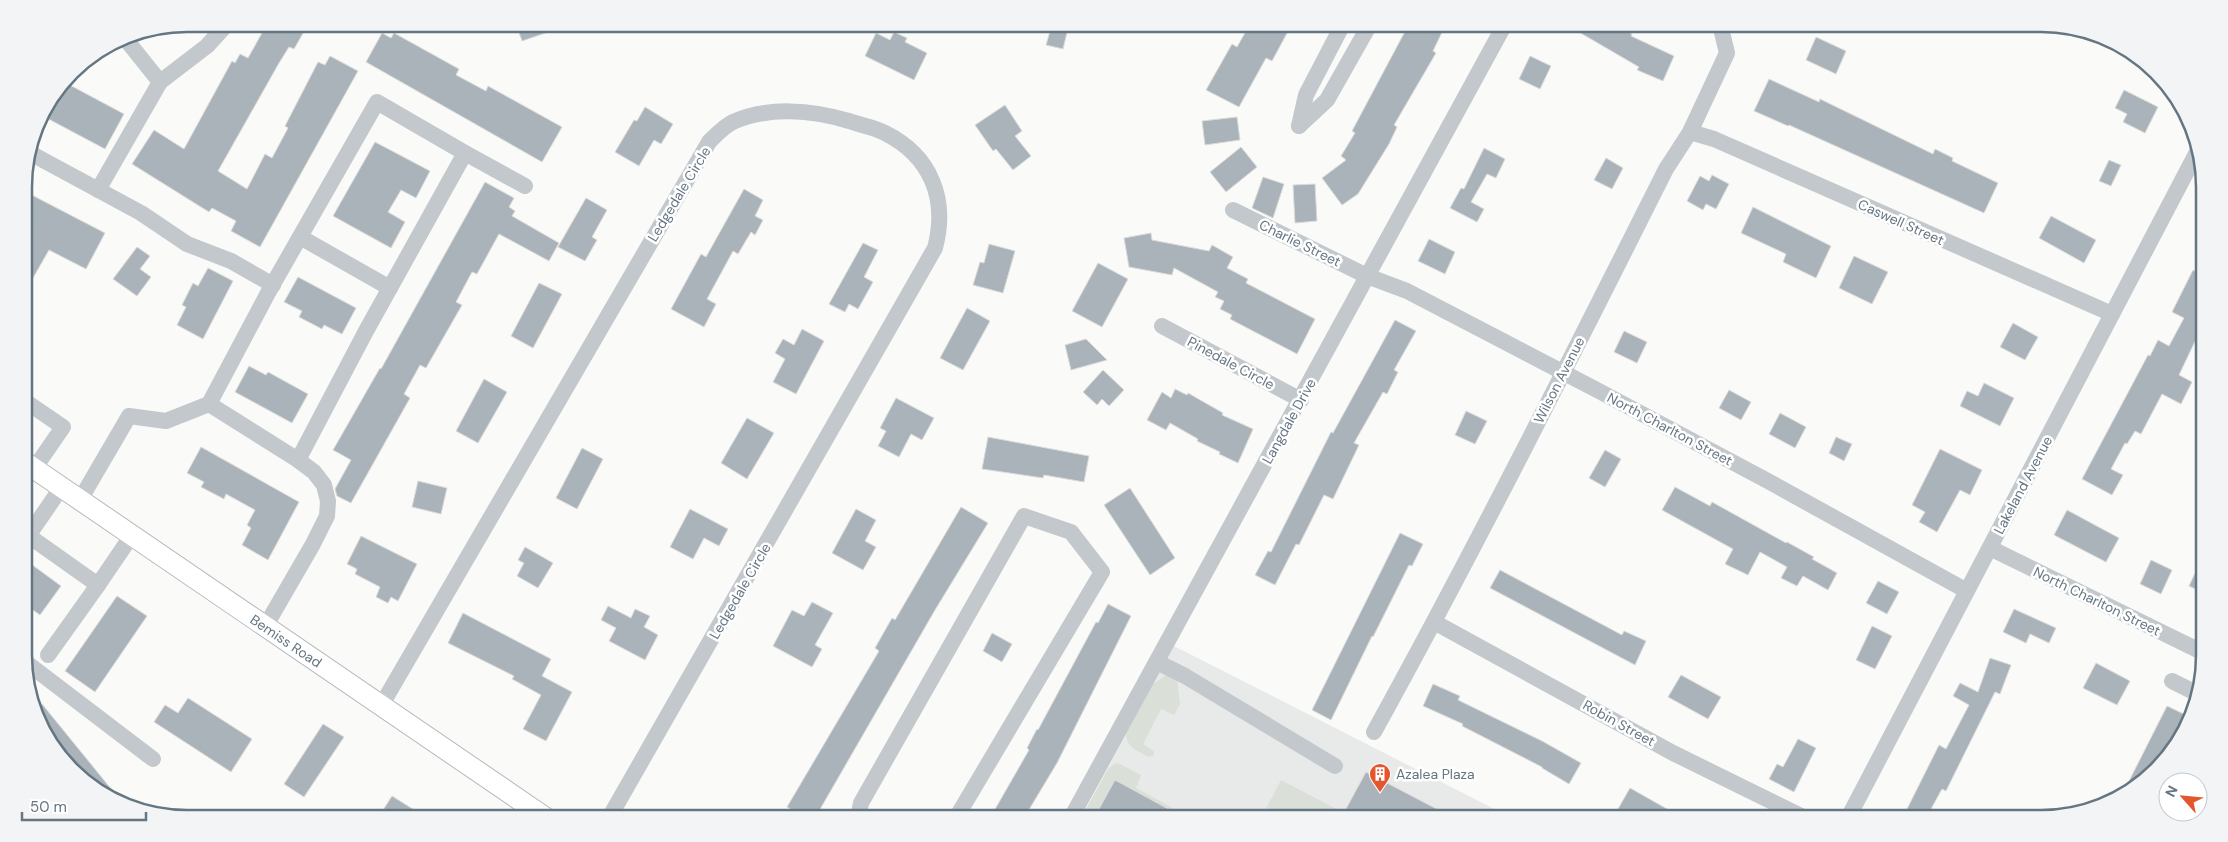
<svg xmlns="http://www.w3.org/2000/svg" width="2228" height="842" viewBox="0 0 2228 842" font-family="'DM Sans',sans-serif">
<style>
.built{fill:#e8e9e9}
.green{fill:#dadfd7}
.building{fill:#aab3b9;stroke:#dcdcda}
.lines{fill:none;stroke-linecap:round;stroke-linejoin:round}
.major-casing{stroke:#b5babe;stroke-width:22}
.minor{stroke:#c3c8cc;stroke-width:16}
.major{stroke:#fff;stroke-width:20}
.labels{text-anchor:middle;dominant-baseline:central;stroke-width:5;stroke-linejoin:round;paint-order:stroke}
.street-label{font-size:14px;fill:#657683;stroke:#fff}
.poi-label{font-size:14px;fill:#657683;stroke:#fff;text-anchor:start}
.rim{fill:none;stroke:#657683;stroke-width:2.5}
</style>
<rect width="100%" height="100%" fill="#fafaf8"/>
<path class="built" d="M1174 646 1512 818H1081Z"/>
<g class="green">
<path d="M1168 674 1177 680 1180 704 1174 715 1161 709 1143 744 1154 751V755L1149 757C1138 751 1127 748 1126 734L1153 684Z"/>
<path d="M1116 763 1120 764 1141 775 1136 788 1191 818H1185L1115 780 1094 818H1081L1108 769Z"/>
<path d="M1281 780 1344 813 1341 818H1261Z"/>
</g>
<g class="building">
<path d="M267 24H296L306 28 294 49 289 47 279 63 218 171 247 189 265 154 272 158 288 128 285 126 318 62 325 65 330 56 358 71 260 247 231 231 236 221 212 208 209 212 132 164 154 130 184 149 232 61 235 63 240 54 248 58Z"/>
<path d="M516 24H565L566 26 522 41Z"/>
<path d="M1052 24H1069L1063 49 1046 45Z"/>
<path d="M1250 24H1292L1272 61 1266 58 1239 107 1206 90 1232 44 1237 47Z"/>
<path d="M1409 24H1446L1433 51 1436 53 1394 125 1397 127 1389 144 1358 194 1342 205 1322 178 1346 160 1341 156 1355 133 1352 131Z"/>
<path d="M1565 24H1613L1632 34 1631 36 1674 56 1663 81 1637 70 1639 67Z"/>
<path d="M894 32 907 38 905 42 927 53 914 80 865 56 876 33 890 40Z"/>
<path d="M382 33 391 38 394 33 459 69 456 75 486 91 488 86 562 127 542 162 366 62Z"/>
<path d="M1816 37 1846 51 1836 74 1806 60Z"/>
<path d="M1530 56 1551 66 1540 89 1519 79Z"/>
<path d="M1769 79 1819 102 1820 99 1933 154 1935 149 1953 158 1952 161 1998 183 1984 213 1789 125 1788 126 1754 111Z"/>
<path d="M66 83 124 114 105 149 41 115Z"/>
<path d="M2124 90 2158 107 2145 133 2123 122 2127 114 2115 108Z"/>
<path d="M1005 105 1022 131 1015 136 1031 156 1013 170 996 149 993 151 975 125Z"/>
<path d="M645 107 673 124 661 144 654 140 639 166 615 152 634 120 637 121Z"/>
<path d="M1237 117 1240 140 1205 145 1202 121Z"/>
<path d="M375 142 430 171 416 198 401 190 388 212 405 222 391 248 333 216Z"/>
<path d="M1241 147 1257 167 1226 192 1210 172Z"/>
<path d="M1484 148 1505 159 1496 178 1487 174 1471 202 1484 209 1477 222 1450 208 1461 188 1464 189Z"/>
<path d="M1606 158 1623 168 1612 189 1594 180Z"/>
<path d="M2109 160 2121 165 2111 186 2099 181Z"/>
<path d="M1712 175 1729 184 1716 209 1706 204 1703 210 1687 201 1700 176 1709 181Z"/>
<path d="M1263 177 1284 184 1273 218 1252 208Z"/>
<path d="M485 182 514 198 509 207 515 211 512 216 559 243 549 261 499 234 477 274 472 272 456 302 462 305 426 368 420 365 404 394 410 398 351 503 337 496 335 489 351 460 333 450 380 368 381 369Z"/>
<path d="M1315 184 1317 221 1295 223 1293 185Z"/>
<path d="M744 189 763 200 755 216 763 220 755 235 751 232 738 254 733 251 707 299 716 304 704 327 671 309 701 254 706 257Z"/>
<path d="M24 191 105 233 86 269 49 250 25 292Z"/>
<path d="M586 198 607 210 592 237 597 240 585 261 558 247Z"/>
<path d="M1753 207 1831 246 1816 278 1783 262 1786 254 1741 233Z"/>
<path d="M2051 216 2096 240 2084 263 2039 238Z"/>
<path d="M1151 233 1152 240 1209 251 1212 245 1233 257 1227 268 1248 279 1246 283 1315 319 1297 354 1230 319 1232 315 1220 309 1224 301 1215 297 1218 292 1174 268 1172 275 1129 267 1124 238Z"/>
<path d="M1429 239 1455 252 1445 274 1418 261Z"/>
<path d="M863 243 878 250 864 277 873 282 858 309 849 304 845 312 829 304Z"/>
<path d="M989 244 1015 251 1003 293 973 285 980 262 984 263Z"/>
<path d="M137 247 150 256 140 269 151 277 137 296 113 279Z"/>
<path d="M1854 256 1888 272 1872 304 1839 288Z"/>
<path d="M1098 263 1128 279 1102 327 1072 311Z"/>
<path d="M208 268 233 281 203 339 177 325 186 307 182 305 193 283 198 286Z"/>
<path d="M2193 270 2203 276V338L2198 335 2179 375 2192 382 2181 404 2162 394 2141 434 2135 431 2127 444 2125 443 2111 469 2123 475 2112 495 2082 479 2148 355 2150 356 2158 340 2169 346 2184 318 2172 312Z"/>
<path d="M298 277 356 308 342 334 324 325 322 329 299 317 302 311 284 302Z"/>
<path d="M539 283 562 294 533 348 511 336Z"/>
<path d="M967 308 990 321 963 370 940 358Z"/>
<path d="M1395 320 1416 331 1394 370 1398 372 1387 394 1383 392 1354 443 1359 445 1333 499 1324 495 1299 545 1296 544 1275 585 1255 575 1268 551 1271 552 1331 432 1333 433Z"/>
<path d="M2013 323 2038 337 2025 360 2000 347Z"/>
<path d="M802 329 824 341 796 394 773 382 785 359 775 353 783 339 794 345Z"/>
<path d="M1624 331 1647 342 1637 363 1614 352Z"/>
<path d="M1086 339 1107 360 1071 370 1065 345Z"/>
<path d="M249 366 266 375 268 372 308 394 292 423 235 392Z"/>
<path d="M1103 370 1124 390 1109 406 1102 399 1097 405 1083 392Z"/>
<path d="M484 379 507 392 478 443 456 431Z"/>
<path d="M1984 383 2014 398 2000 426 1960 406 1967 391 1978 396Z"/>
<path d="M1175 389 1187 395 1188 393 1223 413 1222 415 1253 429 1238 463 1219 454 1220 452 1197 441 1198 439 1170 423 1166 430 1147 420 1162 392 1171 398Z"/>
<path d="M1729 390 1751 402 1741 420 1719 408Z"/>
<path d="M896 398 934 418 922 440 911 434 899 457 878 446 886 431 880 428Z"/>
<path d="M1466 411 1487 421 1475 444 1455 435Z"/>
<path d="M1780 413 1806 427 1795 448 1769 434Z"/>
<path d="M747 418 774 433 747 479 721 463Z"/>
<path d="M988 437 1089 456 1084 482 1044 475 1043 478 982 469Z"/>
<path d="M1836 437 1852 444 1844 461 1829 453Z"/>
<path d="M201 447 299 502 268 560 242 545 251 528 247 525 255 510 226 494 224 499 201 487 204 482 187 473Z"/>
<path d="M582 448 603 459 577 509 556 498Z"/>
<path d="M1940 449 1982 470 1970 495 1960 490 1937 532 1919 522 1925 512 1912 505Z"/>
<path d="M1605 450 1621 459 1605 487 1589 478Z"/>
<path d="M418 481 447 488 441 514 412 507Z"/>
<path d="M1675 487 1710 506 1712 502 1786 543 1787 542 1814 557 1812 559 1837 573 1828 590 1803 576 1797 586 1781 578 1787 567 1760 552 1748 575 1725 564 1733 549 1662 510Z"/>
<path d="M1130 488 1175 558 1150 575 1104 505Z"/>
<path d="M961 507 988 523 935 610 815 818H806L787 807 879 651 875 648 892 618 895 620Z"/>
<path d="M690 509 728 529 719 546 704 538 693 559 670 547Z"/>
<path d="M856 509 876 520 865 541 876 547 863 570 832 553Z"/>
<path d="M2067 510 2119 538 2106 562 2054 535Z"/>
<path d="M1400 533 1423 544 1412 566 1409 565 1373 637 1372 636 1331 720 1312 710Z"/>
<path d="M361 536 417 564 398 601 391 597 388 603 376 597 380 587 355 574 357 569 347 564Z"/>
<path d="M525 547 553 563 538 588 517 576 524 563 518 560Z"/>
<path d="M2204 554V593L2189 586Z"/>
<path d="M2151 560 2172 570 2161 594 2140 584Z"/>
<path d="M31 564 61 586 40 615 26 605V572Z"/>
<path d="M1500 570 1622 635 1624 631 1646 641 1635 665 1490 588Z"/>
<path d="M1878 581 1899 592 1887 614 1866 603Z"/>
<path d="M117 596 147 616 95 692 65 671Z"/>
<path d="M812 602 833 613 815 645 822 649 812 667 773 646 792 610 804 616Z"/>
<path d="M1108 604 1131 616 1057 763 1024 818H990L1029 750 1027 748 1037 729 1038 730 1096 622 1098 623Z"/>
<path d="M608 606 631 618 635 609 650 616 644 627 658 635 645 660 609 641 616 628 601 620Z"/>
<path d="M2014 609 2056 628 2049 643 2030 634 2026 643 2003 632Z"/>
<path d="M463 613 551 659 542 676 572 692 546 741 523 729 541 695 512 679 514 676 448 643Z"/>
<path d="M1872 626 1892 636 1875 669 1856 660Z"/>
<path d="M992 633 1012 644 1002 662 983 651Z"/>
<path d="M1990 658 2011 665 2000 694 1995 692 1946 791 1942 789 1926 818 1907 809 1939 745 1946 749 1969 705 1953 696 1960 683 1978 692Z"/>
<path d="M2096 663 2130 681 2117 705 2083 688Z"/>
<path d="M1681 675 1721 697 1708 719 1668 697Z"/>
<path d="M1433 684 1460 696 1458 700 1542 741 1581 763 1569 784 1542 768V767L1462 726 1463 724 1423 706Z"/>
<path d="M188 698 252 739 231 772 154 722 165 705 178 713Z"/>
<path d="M42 704 112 790 110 793 64 762 37 707Z"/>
<path d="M2167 706 2190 717 2170 754 2140 784 2123 793Z"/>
<path d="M323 724 344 737 304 797 284 784Z"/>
<path d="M1798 739 1816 748 1794 792 1769 779 1777 764 1783 767Z"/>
<path d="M1366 772 1454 818H1341Z"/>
<path d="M1115 780 1185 818H1094Z"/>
<path d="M1630 788 1683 818H1634L1618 809Z"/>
<path d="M392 796 427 818H378Z"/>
</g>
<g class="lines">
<g class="major-casing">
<path id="major" d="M26 463 546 818"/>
</g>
<g class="minor">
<path d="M124 37 160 82"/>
<path d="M1299 126 1327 100 1370 24"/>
<path d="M1299 126 1306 95 1343 24"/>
<path d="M1690 132 1714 139 2112 314"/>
<path d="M30 153 141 213 187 244 231 261 273 285"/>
<path d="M465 153 525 186"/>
<path d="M98 190 160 82 207 46 227 24"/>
<path d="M1233 210 1367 276 1407 291 1597 390 1766 480 1967 591"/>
<path d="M300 237 390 288"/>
<path d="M1162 326 1301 400"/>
<path d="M25 401 63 427 34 469"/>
<path d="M209 404 298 460"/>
<path d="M80 500 129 416 166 421 209 404 269 291 377 102 465 153 366 331 298 460 314 472 324 485 328 501 327 516 313 544 265 627"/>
<path d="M26 534 98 585 48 655"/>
<path d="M28 536 61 488"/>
<path d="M1990 548 2204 653"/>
<path d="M98 585 132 535"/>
<path d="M1434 622 1673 753 1805 818"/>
<path d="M1157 662 1185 676 1335 766"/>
<path d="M27 663 153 759"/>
<path d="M2172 681 2198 694"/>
<path d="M381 706 709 142C716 135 724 126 733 122 768 106 812 110 849 121 860 125 874 127 885 133 931 156 948 199 935 248L609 818"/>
<path d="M1374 732C1476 547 1571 358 1666 169L1690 132 1727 53 1720 24"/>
<path d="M858 818 861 803 1024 516 1071 532 1102 572 956 818"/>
<path d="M1071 818 1505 24"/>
<path d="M1848 818 2197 152"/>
</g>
<use href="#major" class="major"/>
</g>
<defs>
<g id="building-pin" transform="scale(1.125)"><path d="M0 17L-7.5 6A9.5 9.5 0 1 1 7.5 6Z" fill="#e4572e" stroke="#fff"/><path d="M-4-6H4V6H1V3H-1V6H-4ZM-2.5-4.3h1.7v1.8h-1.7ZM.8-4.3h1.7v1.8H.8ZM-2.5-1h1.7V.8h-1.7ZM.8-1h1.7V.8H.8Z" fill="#fff"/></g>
</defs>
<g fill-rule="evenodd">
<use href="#building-pin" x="1380" y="774"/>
</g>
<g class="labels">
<g class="street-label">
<text transform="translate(679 194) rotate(-59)">Ledgedale Circle</text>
<text transform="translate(1901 222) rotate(24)">Caswell Street</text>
<text transform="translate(1300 243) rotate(26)">Charlie Street</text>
<text transform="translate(1231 363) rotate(28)">Pinedale Circle</text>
<text transform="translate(1559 380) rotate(-63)">Wilson Avenue</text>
<text transform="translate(1289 421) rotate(-61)">Langdale Drive</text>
<text transform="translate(1670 429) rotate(28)">North Charlton Street</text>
<text transform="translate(2023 485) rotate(-62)">Lakeland Avenue</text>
<text transform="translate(740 591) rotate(-60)">Ledgedale Circle</text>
<text transform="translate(2097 601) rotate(26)">North Charlton Street</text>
<text transform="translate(286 641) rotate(34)">Bemiss Road</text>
<text transform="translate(1619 723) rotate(29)">Robin Street</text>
</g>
<g class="poi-label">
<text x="1396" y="774">Azalea Plaza</text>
</g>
</g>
<path d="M0 0H2228V842H0ZM187 32H2041A155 155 0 0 1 2196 187V655A155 155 0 0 1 2041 810H187A155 155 0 0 1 32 655V187A155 155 0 0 1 187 32Z" fill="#f3f4f5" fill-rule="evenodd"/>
<path class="rim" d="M187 32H2041A155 155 0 0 1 2196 187V655A155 155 0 0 1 2041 810H187A155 155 0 0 1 32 655V187A155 155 0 0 1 187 32Z"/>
<g transform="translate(2183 797) rotate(297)"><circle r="24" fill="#ffffff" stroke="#c1c8cd"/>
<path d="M0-4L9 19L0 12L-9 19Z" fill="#e4572e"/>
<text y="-8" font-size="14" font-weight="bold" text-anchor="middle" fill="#657683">N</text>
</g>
<path d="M22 812v8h124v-8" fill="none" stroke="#657683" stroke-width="2.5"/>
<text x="30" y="812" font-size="15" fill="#657683" stroke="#ffffff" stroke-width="4" paint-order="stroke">50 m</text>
</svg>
